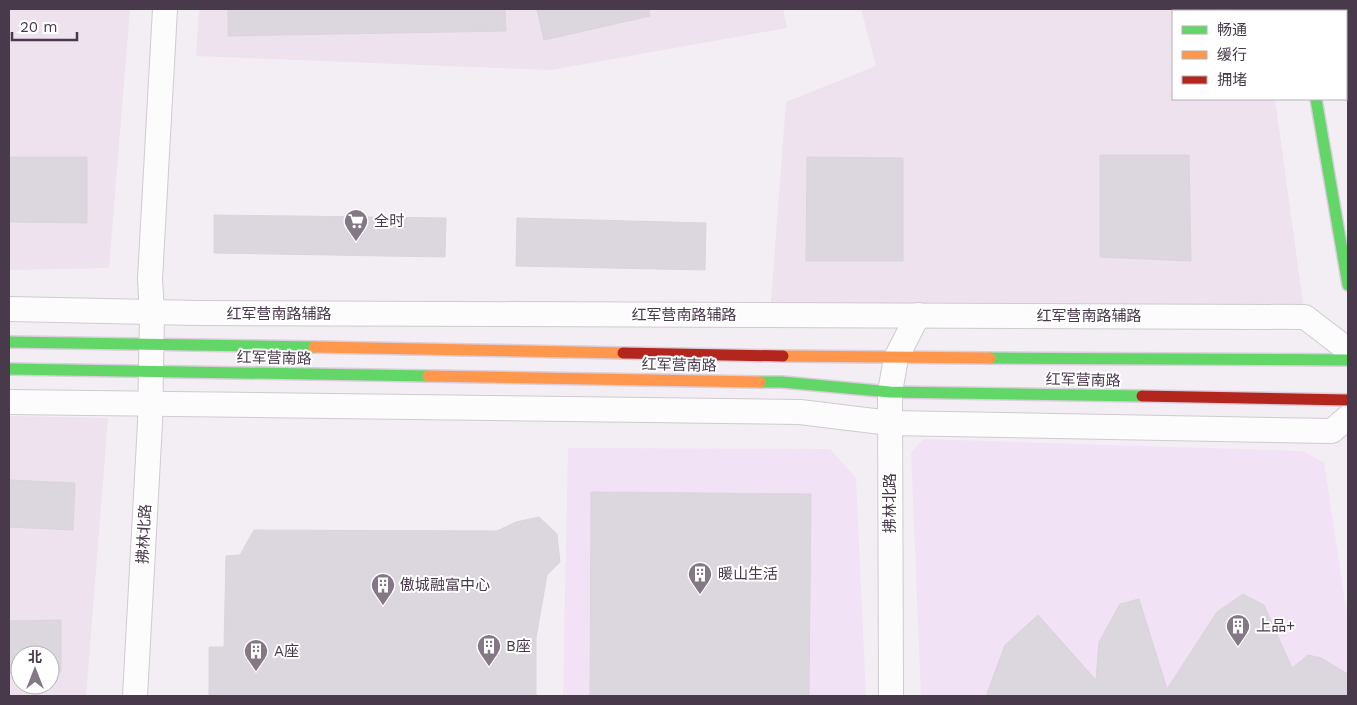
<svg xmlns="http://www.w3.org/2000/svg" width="1357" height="705" viewBox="0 0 1357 705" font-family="'Work Sans','Noto Sans SC',sans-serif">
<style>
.residential{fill:#ede2ee;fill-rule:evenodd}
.commercial{fill:#f2e2f6}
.forest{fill:url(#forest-firs)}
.building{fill:#dcd6de;stroke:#dbd4dc}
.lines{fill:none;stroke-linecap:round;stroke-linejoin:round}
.street-casing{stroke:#d0cad1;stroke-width:26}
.fast-casing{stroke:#dbcddc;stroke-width:14}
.slow-casing{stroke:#dbcddc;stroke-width:14}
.jam-casing{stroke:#dbcddc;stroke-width:14}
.street{stroke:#fdfcfd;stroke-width:24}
.fast{stroke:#63d668;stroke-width:11}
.slow{stroke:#ff974d;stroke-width:11}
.jam{stroke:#b3261e;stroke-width:11}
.rail{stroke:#dbdadb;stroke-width:4;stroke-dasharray:6 6;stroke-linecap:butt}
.labels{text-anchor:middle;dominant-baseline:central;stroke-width:4;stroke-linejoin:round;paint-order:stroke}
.poi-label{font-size:15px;fill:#48394b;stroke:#fff;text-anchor:start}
.street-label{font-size:15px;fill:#48394b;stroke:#fff}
</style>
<defs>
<pattern id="forest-firs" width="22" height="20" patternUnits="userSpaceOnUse" patternTransform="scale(1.25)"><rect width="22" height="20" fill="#eeceda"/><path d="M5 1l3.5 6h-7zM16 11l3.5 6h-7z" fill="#c3a8b3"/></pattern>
</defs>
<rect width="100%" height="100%" fill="#f3eef4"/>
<g class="residential">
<path d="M9 9H130L109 268 9 270Z"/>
<path d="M199 9H783L787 28 551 70 196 56Z"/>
<path d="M861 9H1261L1262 11H1173V99H1275L1305 317 770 315 786 102 876 66Z"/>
<path d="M9 416 108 418 86 696H9ZM20 655H50V685H20Z"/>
</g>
<g class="commercial">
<path d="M923 439 1302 451 1324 462 1348 621V696H921L911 453Z"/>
<path d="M568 448 830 449 856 478 866 696H563Z"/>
</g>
<path class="forest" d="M1330 9H1348V104L1346 91V11H1330Z"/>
<g class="building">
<path d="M228 9H505L506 31 228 36Z"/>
<path d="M537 9H649L650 16 544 40Z"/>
<path d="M1100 155H1189L1191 261 1100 257Z"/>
<path d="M9 157H87V223L9 222Z"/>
<path d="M807 157 903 158V261H806Z"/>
<path d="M214 215 446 218 445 257 214 253Z"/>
<path d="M517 218 706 223 705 270 516 266Z"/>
<path d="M9 480 75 483 73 530 9 527Z"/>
<path d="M591 492 811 494 809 696H590Z"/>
<path d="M539 517 557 534 560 562 547 575 536 638V696H209V647H224L226 556 240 555 254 530 497 531 516 522Z"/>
<path d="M1243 594 1264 605 1292 668 1308 655 1321 658 1348 674V696H986L1005 645 1038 615 1096 680 1099 642 1120 604 1139 599 1167 689 1217 612Z"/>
<path d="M61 620V672H50V655H20V673H9V621Z"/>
</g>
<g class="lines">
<g class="street-casing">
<g id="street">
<path d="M9 309 199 313 1305 317 1348 350"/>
<path d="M9 402 800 412 890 423 1332 431 1348 417"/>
<path d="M135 696 150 423 152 313 150 279 165 9"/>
<path d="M891 696 890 392 896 358 918 315"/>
</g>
</g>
<g class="fast-casing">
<g id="fast">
<path d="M1300 9V11"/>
<path d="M1316 99 1348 285"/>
<path d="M9 342 314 347"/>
<path d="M990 358 1348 360"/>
<path d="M9 369 428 376"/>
<path d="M760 382H782L890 392 1142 396"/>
</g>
</g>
<g class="slow-casing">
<g id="slow">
<path d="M314 347 623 353"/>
<path d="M783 356 990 358"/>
<path d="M428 376 760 382"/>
</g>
</g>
<g class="jam-casing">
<g id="jam">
<path d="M623 353 783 356"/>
<path d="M1142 396 1348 400"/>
</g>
</g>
<use href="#street" class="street"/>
<use href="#fast" class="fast"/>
<use href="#slow" class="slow"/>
<use href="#jam" class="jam"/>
<g class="rail">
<path d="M1338 9 1339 11"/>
<path d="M1346 50 1348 63"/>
</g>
</g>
<defs>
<g id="supermarket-pin" transform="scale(1.25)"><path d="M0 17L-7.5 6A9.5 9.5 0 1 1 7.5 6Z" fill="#847886" stroke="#fff"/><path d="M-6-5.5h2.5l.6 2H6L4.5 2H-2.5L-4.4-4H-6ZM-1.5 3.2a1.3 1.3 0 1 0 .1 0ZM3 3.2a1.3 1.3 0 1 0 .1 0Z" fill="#fff"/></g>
<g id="building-pin" transform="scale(1.25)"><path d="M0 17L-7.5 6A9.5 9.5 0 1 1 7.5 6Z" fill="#847886" stroke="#fff"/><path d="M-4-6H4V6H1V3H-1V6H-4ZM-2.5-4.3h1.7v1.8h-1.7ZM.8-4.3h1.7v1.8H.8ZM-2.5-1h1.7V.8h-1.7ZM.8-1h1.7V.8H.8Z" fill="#fff"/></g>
</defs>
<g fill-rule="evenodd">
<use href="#supermarket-pin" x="356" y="221"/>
<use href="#building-pin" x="700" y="574"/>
<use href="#building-pin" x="383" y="585"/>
<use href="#building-pin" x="1238" y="626"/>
<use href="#building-pin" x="489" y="646"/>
<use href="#building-pin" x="256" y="651"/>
</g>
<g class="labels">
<g class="poi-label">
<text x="374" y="221">全时</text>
<text x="718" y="574">暖山生活</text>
<text x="400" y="585">傲城融富中心</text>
<text x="1256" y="626">上品+</text>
<text x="506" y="646">B座</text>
<text x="274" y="651">A座</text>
</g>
<g class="street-label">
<text x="279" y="314">红军营南路辅路</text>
<text x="684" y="315">红军营南路辅路</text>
<text x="1089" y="316">红军营南路辅路</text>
<text transform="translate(274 358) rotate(1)">红军营南路</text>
<text transform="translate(679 365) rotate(1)">红军营南路</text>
<text transform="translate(1083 380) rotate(1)">红军营南路</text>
<text transform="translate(890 503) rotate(-90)">拂林北路</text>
<text transform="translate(144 534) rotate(-87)">拂林北路</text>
</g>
</g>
<rect width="1357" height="705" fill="none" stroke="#48394b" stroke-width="20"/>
<rect x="1172" y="10" width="175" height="90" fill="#ffffff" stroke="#b6b0b7"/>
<rect x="1182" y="26" width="25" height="8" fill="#63d668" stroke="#b6b0b7"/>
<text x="1217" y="35" font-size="15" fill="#48394b">畅通</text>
<rect x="1182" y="51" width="25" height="8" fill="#ff974d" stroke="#b6b0b7"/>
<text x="1217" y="60" font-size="15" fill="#48394b">缓行</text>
<rect x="1182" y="76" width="25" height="8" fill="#b3261e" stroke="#b6b0b7"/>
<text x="1217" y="85" font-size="15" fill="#48394b">拥堵</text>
<g transform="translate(35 670)"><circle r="24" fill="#ffffff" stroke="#b6b0b7"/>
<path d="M0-4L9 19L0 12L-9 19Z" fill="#847886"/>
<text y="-8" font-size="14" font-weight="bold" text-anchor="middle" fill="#48394b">北</text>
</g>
<path d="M12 32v8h65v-8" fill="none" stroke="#48394b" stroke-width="2.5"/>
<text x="20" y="32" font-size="15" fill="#48394b" stroke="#ffffff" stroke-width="4" paint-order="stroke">20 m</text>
</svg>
